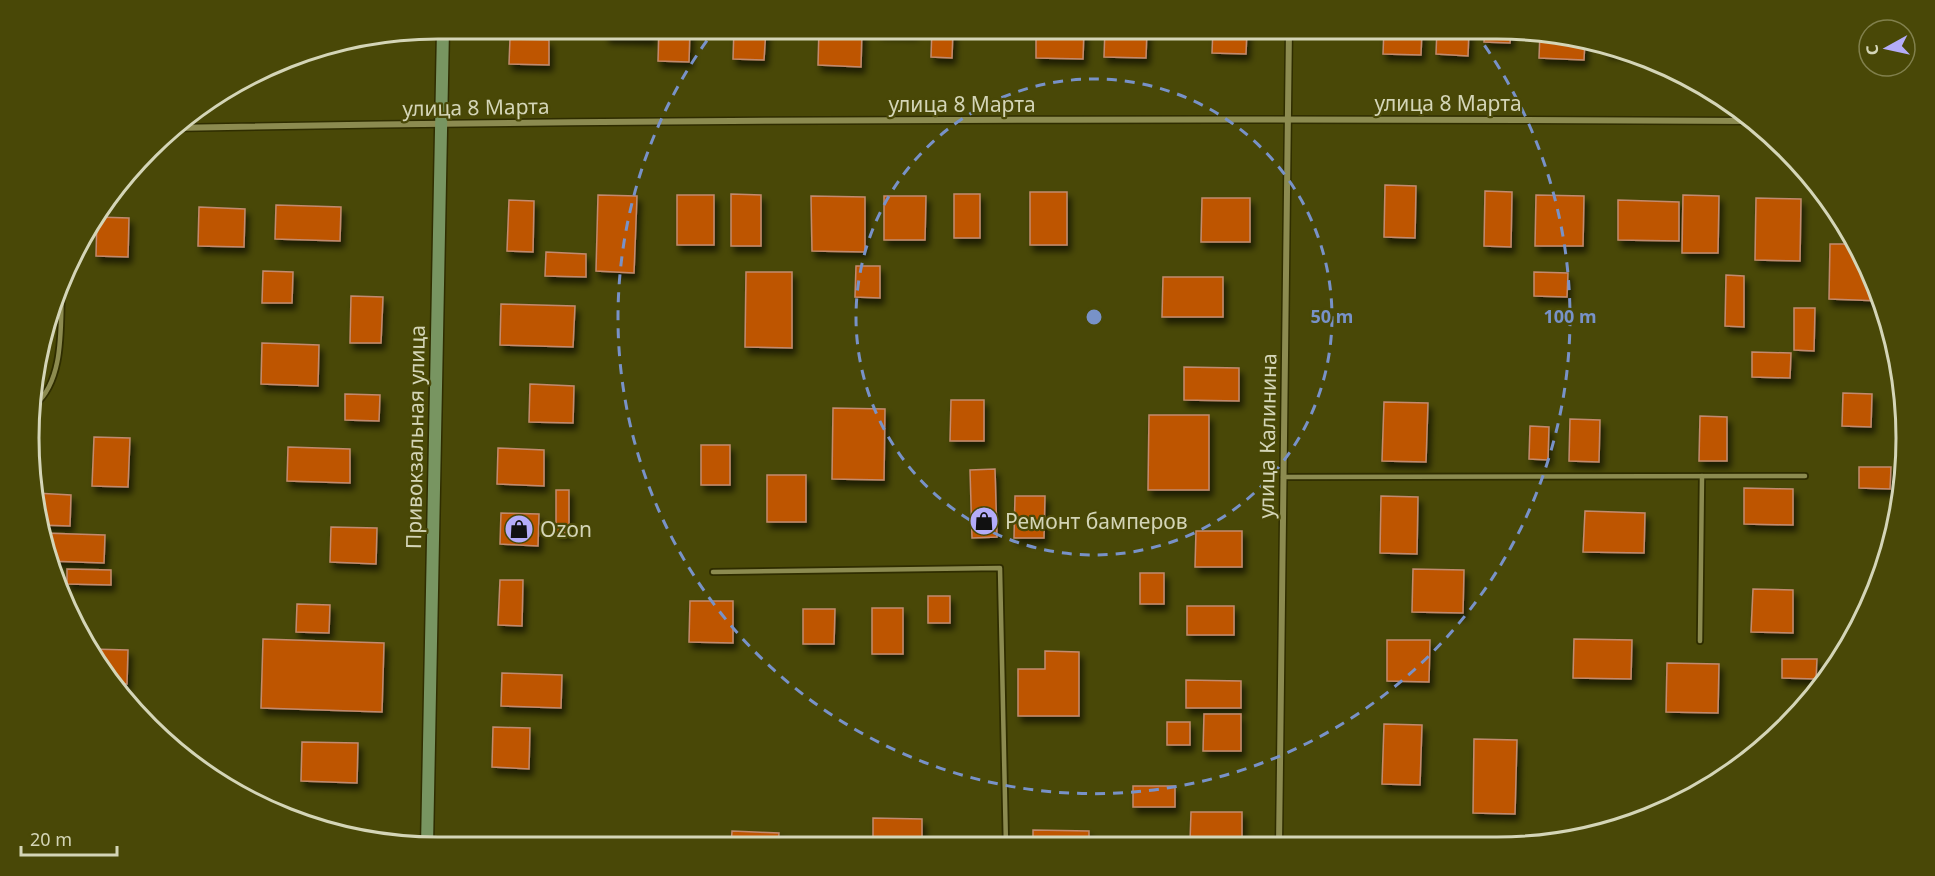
<svg xmlns="http://www.w3.org/2000/svg" width="1935" height="876" viewBox="0 0 1935 876" font-family="'Noto Sans',sans-serif">
<style>
.building{fill:#be5401;stroke:#c28a6e;stroke-width:1.5;filter:url(#shadow)}
.lines{fill:none;stroke-linecap:round;stroke-linejoin:round}
.lane-casing{stroke:#2f2d00;stroke-width:8}
.street-casing{stroke:#2f2d00;stroke-width:9}
.secondary-casing{stroke:#2f2d00;stroke-width:15}
.lane{stroke:#8c8b50;stroke-width:4.5}
.street{stroke:#8c8b50;stroke-width:6}
.secondary{stroke:#789561;stroke-width:12}
.ring{fill:none;stroke:#7892c8;stroke-width:3;stroke-dasharray:10 8}
.labels{text-anchor:middle;dominant-baseline:central;stroke-width:4.5;stroke-linejoin:round;paint-order:stroke}
.street-label{font-size:21px;fill:#d4d5b7;stroke:#494807}
.poi-label{font-size:21px;fill:#d4d5b7;stroke:#494807;text-anchor:start}
.rim{fill:none;stroke:#d4d5b7;stroke-width:3}
.centre{fill:#7892c8;stroke:#494807;stroke-width:3}
.ring-label{font-size:18px;text-anchor:middle;font-weight:bold;fill:#7892c8;stroke:#494807;stroke-width:4.5;stroke-linejoin:round;paint-order:stroke}
</style>
<defs>
<filter id="shadow"><feDropShadow dx="3.5" dy="6" stdDeviation="3" flood-color="#0009"/></filter>
</defs>
<rect width="100%" height="100%" fill="#494807"/>
<g class="building">
<path d="M606 29H653L652 39 606 37Z"/>
<path d="M659 29H690L689 62 658 61Z"/>
<path d="M734 29H766L764 60 733 59Z"/>
<path d="M819 29H862L861 67 818 65Z"/>
<path d="M879 29H914V33L879 32Z"/>
<path d="M932 29H953L952 58 931 57Z"/>
<path d="M1036 29H1084L1083 59 1036 58Z"/>
<path d="M1105 29H1147L1146 58 1104 57Z"/>
<path d="M1213 29H1247L1246 54 1212 53Z"/>
<path d="M1384 29H1422L1421 55 1383 54Z"/>
<path d="M1437 29H1469L1468 56 1436 54Z"/>
<path d="M1485 29 1511 30 1510 43 1484 42Z"/>
<path d="M1540 33 1585 39 1584 60 1539 58Z"/>
<path d="M510 39 549 40V65L509 64Z"/>
<path d="M1606 45 1630 53 1606 52Z"/>
<path d="M1385 185 1416 186 1415 238 1384 237Z"/>
<path d="M1485 191 1512 192 1511 247 1484 246Z"/>
<rect x="1030" y="192" width="37" height="53"/>
<path d="M731 194 761 195V246H731Z"/>
<rect x="954" y="194" width="26" height="44"/>
<path d="M598 195 637 196 634 273 596 271Z"/>
<rect x="677" y="195" width="37" height="50"/>
<path d="M1536 195 1584 196 1583 246H1535Z"/>
<path d="M1683 195 1719 196 1718 253H1682Z"/>
<path d="M811 196 865 197V252L812 251Z"/>
<path d="M884 196H926L925 240H884Z"/>
<path d="M1202 198H1250V242H1201Z"/>
<path d="M1756 198 1801 199 1800 261 1755 260Z"/>
<path d="M509 200 534 201 533 252 507 251Z"/>
<path d="M1618 200 1679 202V241L1618 240Z"/>
<path d="M276 205 341 207 340 241 275 239Z"/>
<path d="M199 207 245 209 244 247 198 246Z"/>
<path d="M97 217 129 218 128 257 96 256Z"/>
<path d="M1830 244H1856L1875 281 1881 301 1829 299Z"/>
<path d="M546 252 586 254V277L545 276Z"/>
<path d="M856 266H880V298L855 297Z"/>
<path d="M263 271 293 272 292 303H262Z"/>
<path d="M746 272H792V348L745 347Z"/>
<path d="M1534 272 1568 273 1567 297 1534 296Z"/>
<path d="M1726 275 1744 276V327L1725 326Z"/>
<path d="M1163 277H1223V317H1162Z"/>
<path d="M351 296 383 297 381 343H350Z"/>
<path d="M501 304 575 306 573 347 500 345Z"/>
<path d="M1794 308H1815L1814 351 1794 350Z"/>
<path d="M262 343 319 345 318 386 261 384Z"/>
<path d="M1752 352 1791 353 1790 378 1752 377Z"/>
<path d="M1184 367 1239 368V401L1184 400Z"/>
<path d="M530 384 574 386 573 423 529 422Z"/>
<path d="M1843 393 1872 394 1871 427 1842 426Z"/>
<path d="M345 394 380 395 379 421 345 420Z"/>
<path d="M951 400H984V441H950Z"/>
<path d="M1384 402 1428 403 1426 462 1382 461Z"/>
<path d="M833 408 885 409 884 480 832 479Z"/>
<path d="M1149 415H1209V490H1148Z"/>
<path d="M1700 416 1727 417V461H1699Z"/>
<path d="M1570 419 1600 420 1599 462 1569 461Z"/>
<path d="M1530 426 1549 427 1548 460 1529 459Z"/>
<path d="M94 437 130 438 128 487 92 486Z"/>
<rect x="701" y="445" width="29" height="40"/>
<path d="M288 447 350 449V483L287 481Z"/>
<path d="M498 448 544 450V486L497 484Z"/>
<path d="M1859 467H1891L1890 489 1859 488Z"/>
<path d="M995 469 997 537 972 538 970 470Z"/>
<rect x="767" y="475" width="39" height="47"/>
<path d="M1744 488 1793 489V525L1744 524Z"/>
<rect x="556" y="490" width="13" height="43"/>
<path d="M35 493 71 495 70 526 40 525 35 502Z"/>
<path d="M1015 496H1045L1044 538H1014Z"/>
<path d="M1381 496 1418 497 1417 554 1380 553Z"/>
<path d="M1585 511 1645 513 1644 553 1583 552Z"/>
<path d="M501 513 539 514 538 546 500 544Z"/>
<path d="M331 527 377 528 376 564 330 562Z"/>
<path d="M1196 531H1242V567H1195Z"/>
<path d="M42 533 105 535 104 563 48 561Z"/>
<path d="M67 569 111 570V585L67 584Z"/>
<path d="M1413 569 1464 570 1463 613 1412 612Z"/>
<rect x="1140" y="573" width="24" height="31"/>
<path d="M500 580H523L522 626 498 625Z"/>
<path d="M1753 589 1793 590V633L1751 632Z"/>
<rect x="928" y="596" width="22" height="27"/>
<path d="M690 601H733V643L689 642Z"/>
<path d="M297 604 330 605 329 633 296 632Z"/>
<rect x="1187" y="606" width="47" height="29"/>
<rect x="872" y="608" width="31" height="46"/>
<path d="M803 609H835L834 644H803Z"/>
<path d="M263 639 384 643 382 712 261 708Z"/>
<path d="M1574 639 1632 640 1631 679 1573 678Z"/>
<path d="M1387 640H1430L1429 682 1387 681Z"/>
<path d="M91 649 128 650 127 684H117L91 652Z"/>
<path d="M1045 651 1079 652V716H1018V669H1045Z"/>
<path d="M1782 659H1817L1816 679 1782 678Z"/>
<path d="M1667 663 1719 664 1718 713 1666 712Z"/>
<path d="M502 673 562 675 561 708 501 706Z"/>
<path d="M1186 680 1241 681V708H1186Z"/>
<path d="M1204 714H1241V751H1203Z"/>
<rect x="1167" y="722" width="23" height="23"/>
<path d="M1384 724 1422 725 1420 785 1382 784Z"/>
<path d="M493 727 530 728 529 769 492 767Z"/>
<path d="M1474 739 1517 740 1515 814 1473 813Z"/>
<path d="M302 742 358 743 357 783 301 781Z"/>
<rect x="1133" y="786" width="42" height="21"/>
<path d="M1191 812H1242V843L1190 842Z"/>
<path d="M873 818 922 819V846H873Z"/>
<path d="M1033 830 1089 831V845L1033 846Z"/>
<path d="M732 831 779 833 778 846 731 847Z"/>
<path d="M492 838 534 839V847H491Z"/>
<path d="M644 843 690 844V847H644Z"/>
</g>
<g class="lines">
<g class="lane-casing">
<g id="lane">
<path d="M35 405C65 379 60 326 62 289"/>
<path d="M1283 477 1805 476"/>
<path d="M713 572 1000 568 1006 846"/>
<path d="M1700 641 1702 476"/>
</g>
</g>
<g class="street-casing">
<g id="street">
<path d="M171 128C698 118 1226 118 1754 121"/>
<path d="M1279 845 1289 29"/>
</g>
</g>
<g class="secondary-casing">
<path id="secondary" d="M427 846 443 29"/>
</g>
<use href="#lane" class="lane"/>
<use href="#street" class="street"/>
<use href="#secondary" class="secondary"/>
</g>
<g class="ring">
<circle cx="1094" cy="317" r="238"/>
<path d="M1474 31A476 476 0 1 1 714 31"/>
</g>
<defs>
<g id="shop-disc" transform="scale(1.5)"><circle r="9.5" fill="#b4acf9" stroke="#494807"/><path d="M-5-2.5h2.3a2.7 3.5 0 0 1 5.4 0H5L5.5 6h-11ZM-1.5-2.5h3a1.5 2.3 0 0 0-3 0Z" fill="#111"/></g>
</defs>
<g fill-rule="evenodd">
<use href="#shop-disc" x="984" y="521"/>
<use href="#shop-disc" x="519" y="529"/>
</g>
<g class="labels">
<g class="street-label">
<text x="1448" y="103">улица 8 Марта</text>
<text x="962" y="104">улица 8 Марта</text>
<text transform="translate(476 107) rotate(-1)">улица 8 Марта</text>
<text transform="translate(1267 436) rotate(-89)">улица Калинина</text>
<text transform="translate(415 437) rotate(-89)">Привокзальная улица</text>
</g>
<g class="poi-label">
<text x="1005" y="521">Ремонт бамперов</text>
<text x="540" y="529">Ozon</text>
</g>
</g>
<path d="M0 0H1935V876H0ZM438 39H1497A399 399 0 0 1 1896 438V438A399 399 0 0 1 1497 837H438A399 399 0 0 1 39 438V438A399 399 0 0 1 438 39Z" fill="#494807" fill-rule="evenodd"/>
<path class="rim" d="M438 39H1497A399 399 0 0 1 1896 438V438A399 399 0 0 1 1497 837H438A399 399 0 0 1 39 438V438A399 399 0 0 1 438 39Z"/>
<circle cx="1094" cy="317" r="9" class="centre"/>
<g class="ring-label">
<text x="1332" y="323">50 m</text>
<text x="1570" y="323">100 m</text>
</g>
<g transform="translate(1887 48) rotate(262)"><circle r="28" fill="#494807" stroke="#81804d" stroke-width="1.5"/>
<path d="M0-4.5L10 22L0 15L-10 22Z" fill="#b4acf9"/>
<text y="-9" font-size="16" font-weight="bold" text-anchor="middle" fill="#d4d5b7">С</text>
</g>
<path d="M21 846v9h96v-9" fill="none" stroke="#d4d5b7" stroke-width="3"/>
<text x="30" y="846" font-size="18" fill="#d4d5b7" stroke="#494807" stroke-width="4.5" paint-order="stroke">20 m</text>
</svg>
